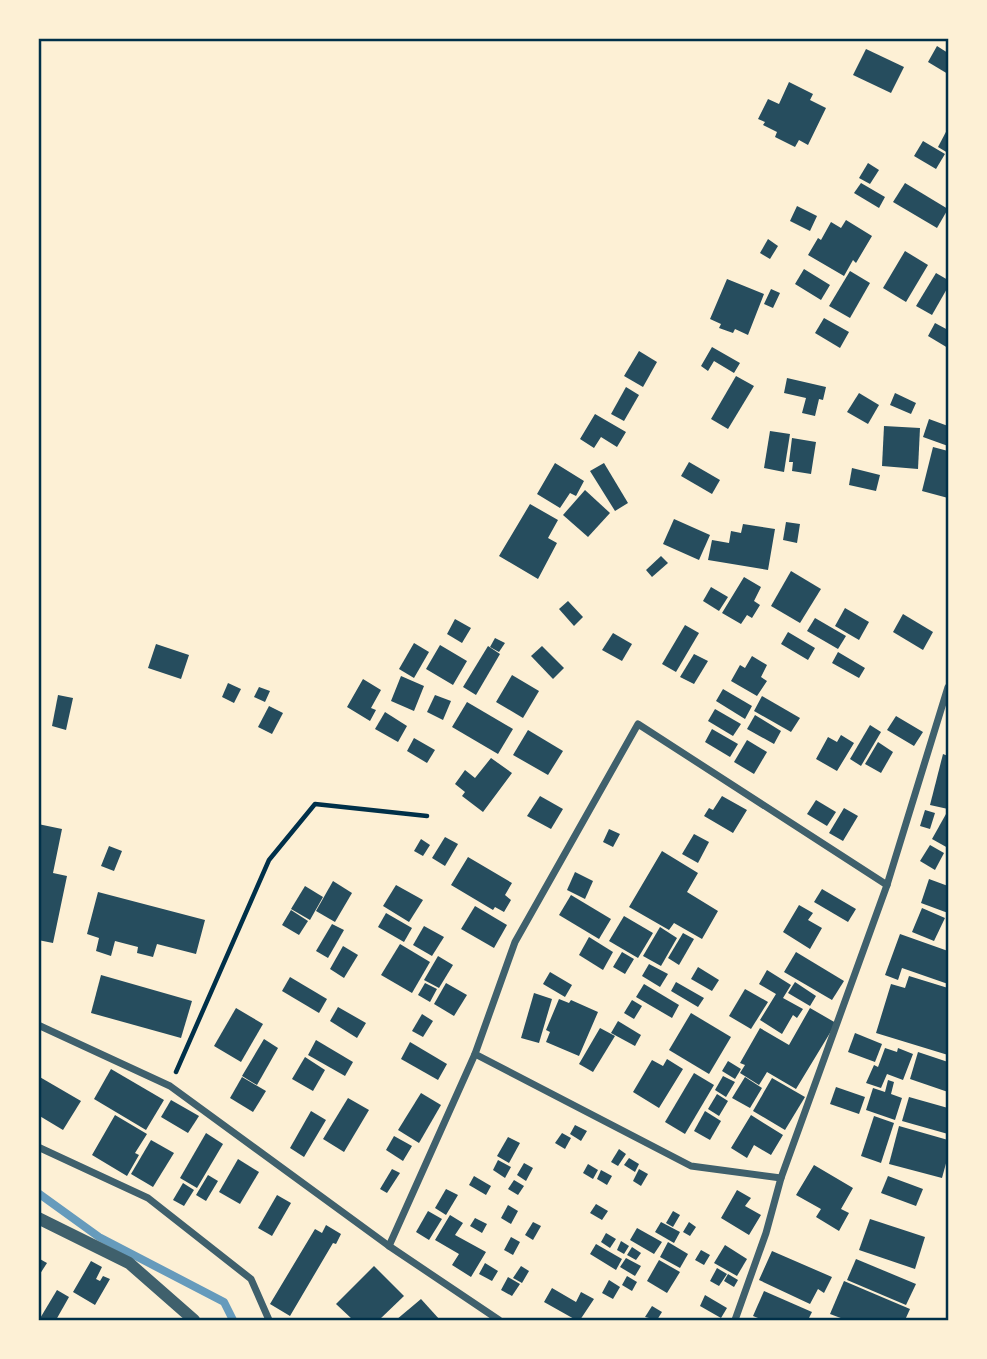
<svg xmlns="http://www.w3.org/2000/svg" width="987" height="1359" viewBox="0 0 987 1359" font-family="'Sofia Sans Condensed',sans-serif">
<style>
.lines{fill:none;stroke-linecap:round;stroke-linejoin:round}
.stream{stroke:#669bbc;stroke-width:8}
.building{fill:#264d5e}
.path{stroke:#003049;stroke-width:4.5}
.minor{stroke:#3f606c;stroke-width:7}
.tertiary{stroke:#3f606c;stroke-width:12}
.neatline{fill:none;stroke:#003049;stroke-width:2.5}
</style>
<rect width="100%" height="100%" fill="#fdf0d5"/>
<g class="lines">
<path class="stream" d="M38 1193 99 1237 224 1302 233 1320"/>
</g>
<g class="building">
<path d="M937 46 948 53V74L928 62Z"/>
<path d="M866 49 904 67 891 93 853 75Z"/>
<path d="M789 82 813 94 810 100 826 108 808 145 799 140 795 147 775 137 777 132 763 125 765 122 758 119 768 99 779 104Z"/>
<path d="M948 128V153L938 147Z"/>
<path d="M923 141 945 154 936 169 914 156Z"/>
<path d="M868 163 879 170 870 184 859 178Z"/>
<path d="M861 183 885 197 879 208 854 193Z"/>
<path d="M905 183 948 209 937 228 893 202Z"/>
<path d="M797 206 817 216 810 231 790 221Z"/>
<path d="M846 220 872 236 856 263 853 260 844 276 808 255 818 238 821 240 831 222 841 228Z"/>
<path d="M768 239 778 246 770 259 760 253Z"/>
<path d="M905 251 928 265 906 302 883 288Z"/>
<path d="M804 269 830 285 821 300 795 284Z"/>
<path d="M850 271 870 283 850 318 829 306Z"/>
<path d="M936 273 948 280V287L932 315 916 306Z"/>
<path d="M727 279 764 294 748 335 735 329 733 333 719 328 721 324 710 319Z"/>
<path d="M771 289 780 293 773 308 764 304Z"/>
<path d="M824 318 849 332 840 348 815 333Z"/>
<path d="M935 323 948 330V348L928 336Z"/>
<path d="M712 347 740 363 734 373 714 361 708 371 701 366Z"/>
<path d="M639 351 657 362 643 387 624 376Z"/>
<path d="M736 376 754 386 728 429 711 419Z"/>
<path d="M787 378 826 387 823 400 819 399 815 416 802 413 806 398 784 393Z"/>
<path d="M626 387 639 395 624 421 611 414Z"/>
<path d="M859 393 879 405 868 424 847 412Z"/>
<path d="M895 393 916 403 911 414 890 405Z"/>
<path d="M595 414 626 432 617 447 601 437 594 448 580 439Z"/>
<path d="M929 419 948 426V446L923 437Z"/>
<path d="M884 426 920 428 918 469 882 466Z"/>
<path d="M770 431 790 434 784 472 764 468Z"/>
<path d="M792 438 816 442 811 474 792 471 793 462H789Z"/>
<path d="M933 447 948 451V498L922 491Z"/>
<path d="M689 462 720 480 712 494 681 476Z"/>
<path d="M555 463 584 481 576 496 570 493 560 508 537 494Z"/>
<path d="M604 463 628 503 615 511 590 471Z"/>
<path d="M852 468 880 475 876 491 849 485Z"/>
<path d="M585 490 610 513 588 537 563 515Z"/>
<path d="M530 504 558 520 548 538 557 543 538 579 499 556Z"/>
<path d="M674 519 710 535 699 560 663 544Z"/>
<path d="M786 522 800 524 797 543 783 540Z"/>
<path d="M743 524 775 529 768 570 708 560 712 540 729 543 731 531 741 533Z"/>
<path d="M661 556 668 563 652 577 646 570Z"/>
<path d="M791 571 821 589 800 623 771 606Z"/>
<path d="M744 577 761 587 754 601 760 605 752 618 747 615 741 624 722 613Z"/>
<path d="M711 587 728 597 719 611 703 601Z"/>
<path d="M568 601 583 617 574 626 559 609Z"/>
<path d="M845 608 869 622 859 640 835 626Z"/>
<path d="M903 614 933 632 923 650 893 632Z"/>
<path d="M815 618 846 636 838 649 807 631Z"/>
<path d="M455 619 471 628 462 643 447 634Z"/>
<path d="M685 625 699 633 676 672 662 664Z"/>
<path d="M788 632 815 648 808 660 781 644Z"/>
<path d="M613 633 632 644 622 661 602 650Z"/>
<path d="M495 638 505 643 499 652 490 647Z"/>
<path d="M414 643 429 652 414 678 399 669Z"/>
<path d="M156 644 189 655 181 679 148 668Z"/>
<path d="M440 645 467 661 453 685 426 669Z"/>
<path d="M488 646 500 654 476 695 463 687Z"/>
<path d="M542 646 564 668 553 679 531 656Z"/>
<path d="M838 652 865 668 859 678 832 663Z"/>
<path d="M694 654 708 661 694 684 680 677Z"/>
<path d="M752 656 767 665 761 677 767 681 757 696 731 681 740 665 745 668Z"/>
<path d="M512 675 539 691 523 718 496 702Z"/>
<path d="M401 676 424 686 414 711 391 701Z"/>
<path d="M363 679 381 690 371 708 376 710 370 721 347 707Z"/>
<path d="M228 683 241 689 234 703 222 697Z"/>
<path d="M259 687 270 691 265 702 254 697Z"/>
<path d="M723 689 752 706 745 719 716 701Z"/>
<path d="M58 695 73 698 66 730 52 726Z"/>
<path d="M435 695 451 701 443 720 427 712Z"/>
<path d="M762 696 800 718 791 732 754 711Z"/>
<path d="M467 702 513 729 498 754 452 727Z"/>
<path d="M269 706 283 713 272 734 258 727Z"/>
<path d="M715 709 741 724 733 736 708 721Z"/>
<path d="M385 712 407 726 398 742 375 729Z"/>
<path d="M755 715 781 731 774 744 747 729Z"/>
<path d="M896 716 923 732 914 746 887 730Z"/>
<path d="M870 725 881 732 861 766 850 759Z"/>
<path d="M712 729 738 744 730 757 705 742Z"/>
<path d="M528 730 563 751 548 775 513 755Z"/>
<path d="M841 735 854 743 837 771 816 759 828 737 837 742Z"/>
<path d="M414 738 435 750 427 763 407 751Z"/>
<path d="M747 740 767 752 754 774 734 762Z"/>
<path d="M878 742 893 752 881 773 865 764Z"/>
<path d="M943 754 948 756V809L930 805Z"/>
<path d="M491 758 512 773 483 812 462 796 465 792 455 784 465 770 475 778Z"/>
<path d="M540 796 563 809 551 829 527 816Z"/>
<path d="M722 796 747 810 733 833 704 816 709 808 713 810Z"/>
<path d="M816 800 836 812 827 826 807 814Z"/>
<path d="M844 808 858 816 843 841 829 833Z"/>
<path d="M925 810 935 813 930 829 920 826Z"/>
<path d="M946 814 948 816V848L932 839Z"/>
<path d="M38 824 62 829 53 873 67 876 53 943 38 940Z"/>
<path d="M609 829 620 834 613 847 603 842Z"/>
<path d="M694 834 709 842 698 863 682 854Z"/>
<path d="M445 837 458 844 445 866 432 858Z"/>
<path d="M421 839 430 845 423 856 414 851Z"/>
<path d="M930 845 944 853 935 870 920 861Z"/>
<path d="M109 846 122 851 114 871 101 866Z"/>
<path d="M662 851 698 873 687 892 718 911 702 939 674 923 669 930 629 907Z"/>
<path d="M468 857 512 883 505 895 511 900 504 912 495 907 493 910 451 885Z"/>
<path d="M575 872 593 881 585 899 567 890Z"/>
<path d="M929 879 948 886V913L921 903Z"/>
<path d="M333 881 352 893 335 922 316 911Z"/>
<path d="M396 885 423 900 409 922 383 906Z"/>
<path d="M305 886 323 897 310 920 291 909Z"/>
<path d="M822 889 856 909 848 922 814 902Z"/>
<path d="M98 892 205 920 196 954 157 944 153 957 137 953 138 947 115 941 111 956 96 951 99 938 87 934Z"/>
<path d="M571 895 611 919 599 939 559 915Z"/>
<path d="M799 905 813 913 808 920 822 928 810 949 783 932Z"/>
<path d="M475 906 507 925 494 948 461 929Z"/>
<path d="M922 908 945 918 934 941 912 932Z"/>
<path d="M291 910 308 921 299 935 282 925Z"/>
<path d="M386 913 412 928 404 942 378 927Z"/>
<path d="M624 916 653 933 638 958 609 941Z"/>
<path d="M332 924 344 930 328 958 316 951Z"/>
<path d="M424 926 444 937 432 956 413 945Z"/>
<path d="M660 927 677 938 661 966 643 956Z"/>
<path d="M683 933 694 939 679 965 668 958Z"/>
<path d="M900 934 948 951V984L902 968 898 980 885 975Z"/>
<path d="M589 937 613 952 603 970 579 955Z"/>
<path d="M400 944 430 962 412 993 381 975Z"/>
<path d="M343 946 358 955 344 978 330 969Z"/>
<path d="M622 952 634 959 625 974 613 967Z"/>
<path d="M796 952 844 981 832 1000 784 972Z"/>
<path d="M438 956 453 965 439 988 424 980Z"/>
<path d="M649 964 668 974 660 987 642 976Z"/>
<path d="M698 967 719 980 712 991 691 979Z"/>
<path d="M767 970 791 985 783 998 803 1009 797 1018 793 1015 782 1034 760 1020 776 994 759 984Z"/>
<path d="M550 972 572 985 565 997 543 984Z"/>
<path d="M101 975 192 1001 181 1038 91 1013Z"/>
<path d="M909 976 948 988V1055L876 1033 891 984 905 988Z"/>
<path d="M290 977 327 999 319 1013 282 991Z"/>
<path d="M676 982 704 998 698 1007 671 991Z"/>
<path d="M795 982 816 996 810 1006 788 993Z"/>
<path d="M425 983 437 989 430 1002 418 995Z"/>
<path d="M446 983 467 995 454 1016 434 1004Z"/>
<path d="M644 984 679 1005 672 1018 636 997Z"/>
<path d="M745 989 768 1002 751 1029 729 1016Z"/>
<path d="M534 993 552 999 539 1043 521 1038Z"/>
<path d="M559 999 569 1003 571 1000 598 1012 579 1056 546 1042 550 1032 546 1030Z"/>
<path d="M632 1000 642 1006 634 1019 624 1013Z"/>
<path d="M338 1007 366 1023 357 1038 330 1021Z"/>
<path d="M236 1008 263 1024 241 1062 214 1046Z"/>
<path d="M810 1008 836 1023 796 1089 767 1072 759 1085 740 1073 745 1065 740 1063 760 1028 789 1045Z"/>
<path d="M691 1013 731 1037 709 1074 669 1050Z"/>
<path d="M422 1014 433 1021 423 1037 412 1031Z"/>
<path d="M618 1021 641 1035 635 1046 611 1033Z"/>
<path d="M600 1028 615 1036 593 1072 579 1064Z"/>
<path d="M855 1033 882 1044 875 1062 848 1052Z"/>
<path d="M264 1039 278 1048 257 1085 242 1076Z"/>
<path d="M316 1040 353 1062 345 1076 308 1055Z"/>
<path d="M410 1042 447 1064 438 1080 401 1059Z"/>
<path d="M885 1048 897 1052 898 1048 913 1054 903 1080 887 1074 881 1088 866 1083 874 1065 878 1067Z"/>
<path d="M918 1052 948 1062V1092L910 1079Z"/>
<path d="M305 1057 325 1070 313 1091 292 1079Z"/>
<path d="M667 1059 683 1069 659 1108 633 1092 652 1060 663 1066Z"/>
<path d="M728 1061 741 1069 735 1079 722 1071Z"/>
<path d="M111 1069 164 1100 146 1130 94 1099Z"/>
<path d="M694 1073 714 1085 685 1134 665 1122Z"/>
<path d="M38 1076 81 1101 63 1130 38 1115Z"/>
<path d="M723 1076 735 1082 726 1097 715 1090Z"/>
<path d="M242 1077 266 1091 253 1112 230 1098Z"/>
<path d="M745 1077 762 1088 750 1108 732 1098Z"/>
<path d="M772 1078 805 1097 785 1130 753 1111Z"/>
<path d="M888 1080 894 1082 891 1094 902 1098 895 1120 866 1110 873 1088 885 1092Z"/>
<path d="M836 1087 865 1097 859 1114 830 1104Z"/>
<path d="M421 1093 441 1105 419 1143 398 1130Z"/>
<path d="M717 1094 728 1101 719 1116 708 1109Z"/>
<path d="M909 1097 948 1108V1134L902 1121Z"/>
<path d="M348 1098 369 1110 344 1152 323 1139Z"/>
<path d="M171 1100 199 1116 188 1133 161 1117Z"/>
<path d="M311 1111 326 1120 304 1157 290 1148Z"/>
<path d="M705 1111 721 1121 710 1140 694 1131Z"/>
<path d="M115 1115 147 1134 135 1153 139 1155 127 1176 92 1155Z"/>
<path d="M751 1115 783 1135 771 1155 754 1145 747 1158 731 1148Z"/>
<path d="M874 1116 894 1123 881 1163 861 1156Z"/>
<path d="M575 1125 587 1131 581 1141 570 1134Z"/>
<path d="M899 1126 948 1140V1156L942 1178 889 1164Z"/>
<path d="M206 1133 223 1144 197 1188 180 1178Z"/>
<path d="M562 1133 571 1138 565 1149 555 1143Z"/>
<path d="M394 1136 412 1146 403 1161 386 1150Z"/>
<path d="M508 1137 520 1143 509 1163 497 1156Z"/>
<path d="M151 1140 174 1153 153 1187 131 1174Z"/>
<path d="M619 1149 626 1154 618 1166 611 1162Z"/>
<path d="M629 1158 639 1164 635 1172 624 1165Z"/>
<path d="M238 1159 259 1172 240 1204 219 1192Z"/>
<path d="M498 1160 511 1167 505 1178 493 1170Z"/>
<path d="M524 1163 533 1168 526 1181 517 1175Z"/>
<path d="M588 1164 598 1170 593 1179 583 1173Z"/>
<path d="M814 1165 853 1188 841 1209 849 1213 839 1231 816 1217 821 1209 796 1195Z"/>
<path d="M392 1169 400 1173 387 1193 380 1189Z"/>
<path d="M639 1169 648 1174 641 1186 633 1181Z"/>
<path d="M601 1170 612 1176 607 1185 597 1179Z"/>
<path d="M208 1175 218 1181 206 1201 196 1195Z"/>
<path d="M474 1176 491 1186 486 1195 469 1185Z"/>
<path d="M888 1176 923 1189 916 1206 881 1193Z"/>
<path d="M514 1180 524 1186 518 1195 508 1189Z"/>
<path d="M183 1183 194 1190 184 1206 173 1200Z"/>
<path d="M446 1189 458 1195 446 1215 435 1208Z"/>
<path d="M737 1190 751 1198 745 1206 761 1215 749 1235 721 1218Z"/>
<path d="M277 1195 291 1203 272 1236 258 1228Z"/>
<path d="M596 1204 608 1211 602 1220 590 1213Z"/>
<path d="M508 1205 518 1211 511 1224 501 1218Z"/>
<path d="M428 1211 442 1219 429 1240 416 1232Z"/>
<path d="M673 1211 680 1215 673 1227 666 1223Z"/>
<path d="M450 1215 463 1223 455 1235 486 1252 471 1277 452 1265 459 1254 435 1240Z"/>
<path d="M475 1218 487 1224 482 1233 470 1226Z"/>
<path d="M870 1219 925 1237 915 1269 859 1250Z"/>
<path d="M533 1222 541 1226 533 1240 525 1235Z"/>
<path d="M661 1222 680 1232 674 1243 655 1232Z"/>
<path d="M689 1222 696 1227 690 1236 683 1232Z"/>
<path d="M326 1225 341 1234 336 1244 333 1243 290 1316 270 1304 315 1229 322 1233Z"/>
<path d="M637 1228 662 1242 654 1254 630 1240Z"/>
<path d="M606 1233 616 1239 610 1248 601 1242Z"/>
<path d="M511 1237 520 1242 513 1255 504 1250Z"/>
<path d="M621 1241 629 1246 624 1254 617 1250Z"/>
<path d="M668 1242 688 1254 680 1268 660 1257Z"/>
<path d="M596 1244 622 1259 616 1270 590 1254Z"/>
<path d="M725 1245 747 1259 737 1276 714 1263Z"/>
<path d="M632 1247 641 1253 636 1260 627 1255Z"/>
<path d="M701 1250 710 1255 704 1265 695 1260Z"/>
<path d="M772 1251 832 1277 824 1293 818 1289 810 1304 759 1280Z"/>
<path d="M38 1258 47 1263 38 1277Z"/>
<path d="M626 1258 641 1266 635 1276 620 1267Z"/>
<path d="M856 1259 916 1284 906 1305 847 1280Z"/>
<path d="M659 1260 680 1272 667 1293 647 1281Z"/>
<path d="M91 1261 102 1267 96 1279 100 1281 103 1276 110 1279 95 1305 73 1292Z"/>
<path d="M485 1263 498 1271 492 1281 479 1274Z"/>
<path d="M374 1266 404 1296 379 1320H353L336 1304Z"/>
<path d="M521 1266 529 1271 522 1283 513 1278Z"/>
<path d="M717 1268 727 1274 719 1286 710 1281Z"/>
<path d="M728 1274 738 1280 734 1287 724 1281Z"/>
<path d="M627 1276 637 1282 632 1291 622 1285Z"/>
<path d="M508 1277 520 1284 512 1296 501 1290Z"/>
<path d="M609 1280 620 1287 613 1299 602 1293Z"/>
<path d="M844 1281 910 1309 905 1320H846L830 1314Z"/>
<path d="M552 1288 576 1302 581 1292 594 1299 580 1320H576L544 1302Z"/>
<path d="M57 1290 69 1297 56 1320H39Z"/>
<path d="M764 1291 812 1312 808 1320H763L753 1316Z"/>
<path d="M705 1295 727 1308 721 1318 700 1306Z"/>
<path d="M421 1299 440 1320H396Z"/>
<path d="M652 1306 662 1312 657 1320 645 1317Z"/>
</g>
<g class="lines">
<path class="path" d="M176 1072 269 860 315 804 427 816"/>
<g class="minor">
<path d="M38 1025 170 1086 389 1246 499 1320"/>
<path d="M475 1054 691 1166 781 1178"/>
<path d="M38 1147 148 1198 251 1279 269 1320"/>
<path d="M389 1246 475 1054 515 942 638 724 887 885"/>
<path d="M735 1320 766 1233 781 1178 887 885 948 687"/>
</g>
<path class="tertiary" d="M38 1218 129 1263 194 1320"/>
</g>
<rect width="987" height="1359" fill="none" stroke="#fdf0d5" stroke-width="80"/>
<rect x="40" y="40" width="907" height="1279" class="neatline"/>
</svg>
